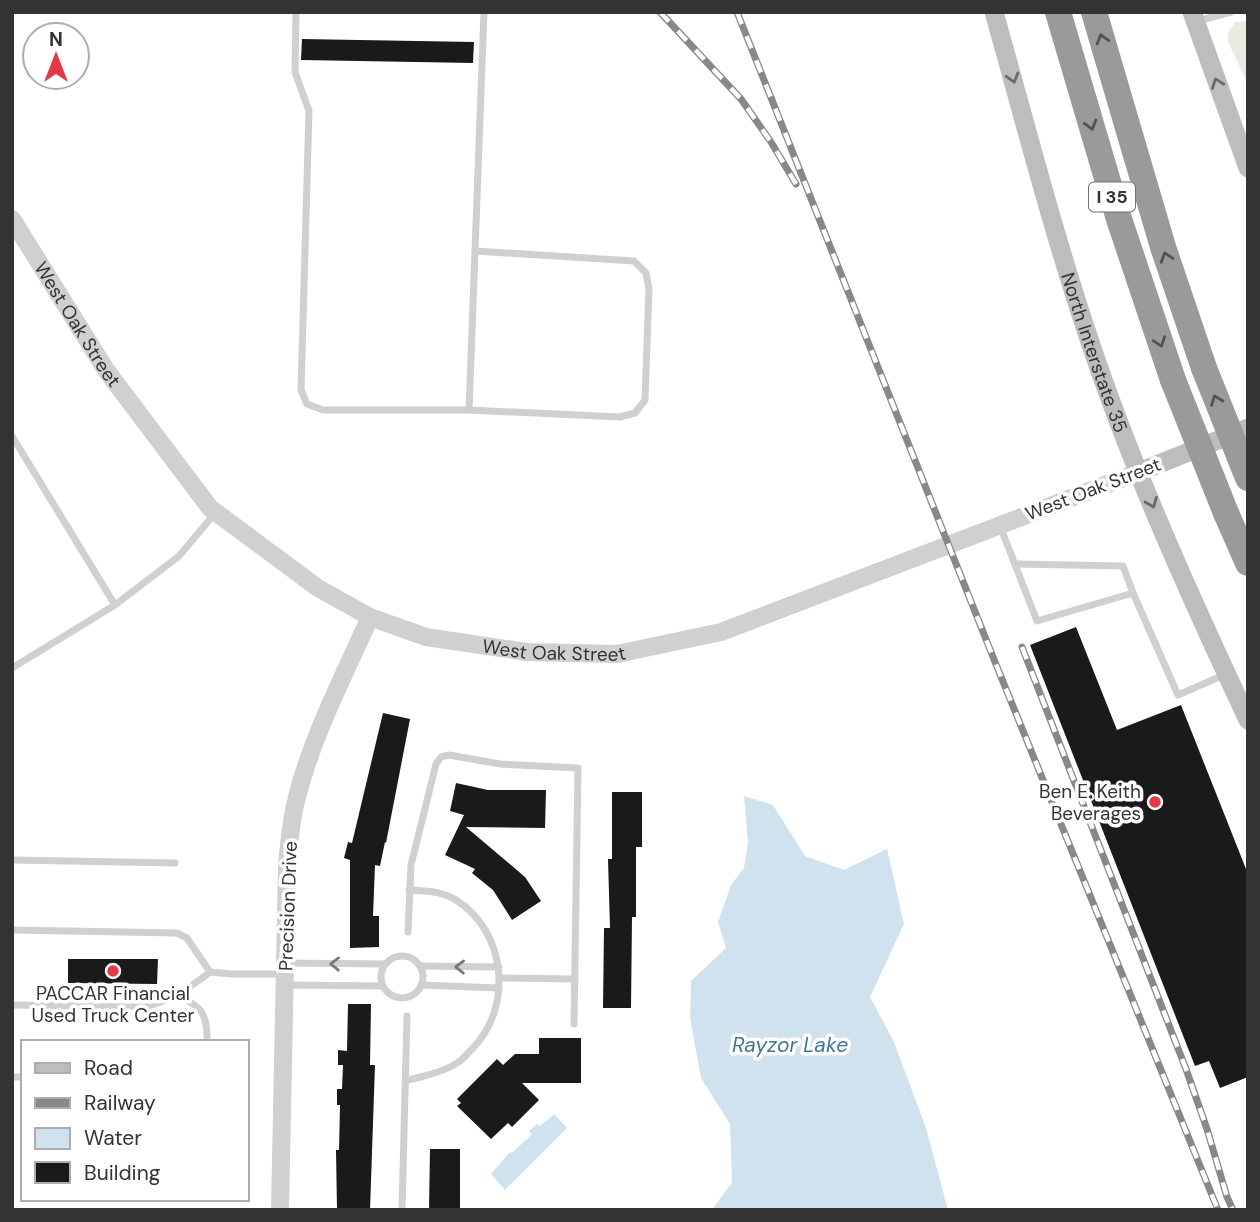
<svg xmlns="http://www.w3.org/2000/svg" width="1260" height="1222" viewBox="0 0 1260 1222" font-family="'DM Sans',sans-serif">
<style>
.green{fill:#e6ecdf}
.water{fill:#cfe2ee}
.building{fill:#1a1a1a}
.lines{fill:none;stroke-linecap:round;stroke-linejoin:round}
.service{stroke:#d0d0d0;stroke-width:7}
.tertiary{stroke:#d0d0d0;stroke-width:18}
.secondary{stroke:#bdbdbd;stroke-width:19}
.motorway{stroke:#9a9a9a;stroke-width:26}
.rail-casing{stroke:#888;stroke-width:7}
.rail{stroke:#fff;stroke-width:4.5;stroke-dasharray:13;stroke-linecap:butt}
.motorway-bridge{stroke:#9a9a9a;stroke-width:26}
.oneway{stroke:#525252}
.oneway2{stroke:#6a6a6a}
.oneway3{stroke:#7a7a7a}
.poi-dot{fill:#e63946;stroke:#fff;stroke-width:2.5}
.labels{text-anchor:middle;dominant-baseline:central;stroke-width:7;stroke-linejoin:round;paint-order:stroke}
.shield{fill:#fff;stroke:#707070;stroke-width:2}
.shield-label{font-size:18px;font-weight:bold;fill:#333}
.street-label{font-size:19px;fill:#333;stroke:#fff}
.poi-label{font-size:19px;fill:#333;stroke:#fff;text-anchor:end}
.water-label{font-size:21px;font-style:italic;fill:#3f7597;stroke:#fff}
</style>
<rect width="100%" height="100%" fill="#fff"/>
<path class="green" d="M1248 21V84L1228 42V33L1235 22Z"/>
<g class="water">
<path d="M744 796 773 805 805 856 844 870 887 849 904 924 870 997 894 1042 926 1128 948 1210H712L732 1182 730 1124 701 1078 690 1018 691 981 726 948 718 922 731 885 744 868 748 842Z"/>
<path d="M554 1114 567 1128 505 1190 491 1174 510 1152 512 1153 532 1134 529 1131 537 1124 540 1126Z"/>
</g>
<g class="building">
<path d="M302 39 474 42 473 63 301 60Z"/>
<path d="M1076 627 1117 730 1181 705 1248 874V1077L1220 1088 1209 1061 1195 1066 1030 645Z"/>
<path d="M383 713 410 719 386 843 385 842 380 866 375 865 373 916H379V947L350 948V860L344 858 348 842 352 843Z"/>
<path d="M456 783 488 790H546L545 828 466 827 525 877 541 901 512 920 493 890 472 873 475 869 445 855 464 815 450 811Z"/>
<path d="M612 792H642V847H636V917H632L631 1008H603L604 928H610L608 859H612Z"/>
<path d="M68 959H158L157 984 68 983Z"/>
<path d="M348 1004H371L370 1065H375L370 1210H337L336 1150H339L340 1105H337V1089H342L343 1065H338V1050L347 1051Z"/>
<path d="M539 1038H581V1083H522L539 1100 512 1127 508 1123 491 1139 457 1106 461 1103 457 1099 497 1059 503 1065 515 1054H539Z"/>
<path d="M430 1149H460V1210H429Z"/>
</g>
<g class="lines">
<g class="service">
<path d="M296 12 295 72 309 111 301 390 307 404 323 410H469L620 417 635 413 645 400 649 289 646 273 634 261 475 251"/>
<path d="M1198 21 1231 12"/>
<path d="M469 410 484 12"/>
<path d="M12 436 115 605"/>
<path d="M1000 526 1037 621 1133 593 1178 695 1224 675"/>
<path d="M1015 564 1123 566 1133 593"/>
<path d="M12 668 115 605 179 556 216 512"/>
<path d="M12 860 175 863"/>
<path d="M12 930 177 933 187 938 210 972"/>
<path d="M408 932 411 865 436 764 441 757 449 755 500 764 578 768 574 1024"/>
<circle cx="402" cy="977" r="21"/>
<path d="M287 963 385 964"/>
<path d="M420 966 499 967"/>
<path d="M500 978 575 979"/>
<path d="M286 985 383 986"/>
<path d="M421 985 499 988"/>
<path d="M174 994C200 1005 208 1012 207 1042"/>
<path d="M12 1005 143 1007C167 1003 191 987 210 972L232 974H284"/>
<path d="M12 1077H23"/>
<path d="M405 1081C423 1076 445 1072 460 1061 464 1058 468 1053 472 1049 513 1008 507 932 456 900 443 891 425 891 409 890"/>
<path d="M402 1210 407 1016"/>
</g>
<g class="tertiary">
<path id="s1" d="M12 219 106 370 210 508 318 588 370 617 426 637 527 652 617 654 721 632 1139 472"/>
<path d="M280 1210 287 866C289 843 291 819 297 797 313 734 344 676 370 617"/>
</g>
<g class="secondary">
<path id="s2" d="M994 12C1024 119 1052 228 1087 333 1131 466 1189 594 1248 720"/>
<path d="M1192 12 1248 168"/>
<path d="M1139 472 1248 428"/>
</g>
<g class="motorway">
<path d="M1058 12 1119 219 1173 380"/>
<path d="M1094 12 1163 247 1204 368"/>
<path d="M1226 513 1248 563"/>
</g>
<g class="rail-casing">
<g id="rail">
<path d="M660 12 741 99 771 142 796 184"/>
<path d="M737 12 995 662 1218 1210"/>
<path d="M1022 647 1186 1069 1207 1129 1227 1197 1233 1210"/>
</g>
</g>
<use href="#rail" class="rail"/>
<g class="motorway-bridge">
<path d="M1204 368 1248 478"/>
<path d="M1173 380 1226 513"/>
</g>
</g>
<defs><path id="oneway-chevron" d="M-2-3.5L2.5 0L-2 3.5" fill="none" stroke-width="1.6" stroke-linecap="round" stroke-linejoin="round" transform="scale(1.75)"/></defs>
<g class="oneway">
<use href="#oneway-chevron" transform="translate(1102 39) rotate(-106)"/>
<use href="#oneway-chevron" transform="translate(1091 125) rotate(74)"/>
<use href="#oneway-chevron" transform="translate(1166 257) rotate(-108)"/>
<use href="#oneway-chevron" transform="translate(1160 342) rotate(71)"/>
<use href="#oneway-chevron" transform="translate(1216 400) rotate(-111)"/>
</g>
<g class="oneway2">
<use href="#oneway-chevron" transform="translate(1013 78) rotate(74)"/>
<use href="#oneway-chevron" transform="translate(1217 83) rotate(-110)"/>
<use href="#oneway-chevron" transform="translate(1152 503) rotate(68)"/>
</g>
<g class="oneway3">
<use href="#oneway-chevron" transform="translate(335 964) rotate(-179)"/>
<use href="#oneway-chevron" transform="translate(460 967) rotate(-179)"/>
</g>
<g class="poi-dot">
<circle cx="1155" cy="802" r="7"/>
<circle cx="113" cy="971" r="7"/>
</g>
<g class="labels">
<rect class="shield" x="1089" y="182.5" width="46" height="29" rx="5"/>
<g class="shield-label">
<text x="1112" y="197">I 35</text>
</g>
<g class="street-label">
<text stroke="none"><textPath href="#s1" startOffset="124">West Oak Street</textPath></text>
<text stroke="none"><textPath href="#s2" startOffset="355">North Interstate 35</textPath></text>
<text transform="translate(1093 489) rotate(-21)">West Oak Street</text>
<text stroke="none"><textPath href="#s1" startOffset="733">West Oak Street</textPath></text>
<text transform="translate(288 906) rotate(-88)">Precision Drive</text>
</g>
<g class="poi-label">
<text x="1141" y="791">Ben E. Keith<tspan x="1141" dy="22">Beverages</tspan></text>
<text x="113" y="993" text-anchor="middle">PACCAR Financial<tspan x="113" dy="22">Used Truck Center</tspan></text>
</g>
<g class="water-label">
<text x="790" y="1045">Rayzor Lake</text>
</g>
</g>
<rect width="1260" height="1222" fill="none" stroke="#333333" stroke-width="28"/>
<rect x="21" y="1040" width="228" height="161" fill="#ffffff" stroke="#adadad" stroke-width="2"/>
<rect x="35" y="1063" width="35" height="10" fill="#bdbdbd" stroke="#adadad" stroke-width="2"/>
<text x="84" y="1075" font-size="21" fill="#333333">Road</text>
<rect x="35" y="1098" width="35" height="10" fill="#888888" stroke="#adadad" stroke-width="2"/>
<text x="84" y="1110" font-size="21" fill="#333333">Railway</text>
<rect x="35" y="1128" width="35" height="21" fill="#cfe2ee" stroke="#adadad" stroke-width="2"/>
<text x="84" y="1145" font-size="21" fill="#333333">Water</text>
<rect x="35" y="1162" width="35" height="21" fill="#1a1a1a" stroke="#adadad" stroke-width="2"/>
<text x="84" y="1180" font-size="21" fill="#333333">Building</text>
<g transform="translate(56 56)"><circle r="33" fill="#ffffff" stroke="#adadad" stroke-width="2"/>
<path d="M0-5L12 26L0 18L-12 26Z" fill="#e63946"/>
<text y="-10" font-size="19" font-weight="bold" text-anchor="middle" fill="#333333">N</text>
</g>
</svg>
